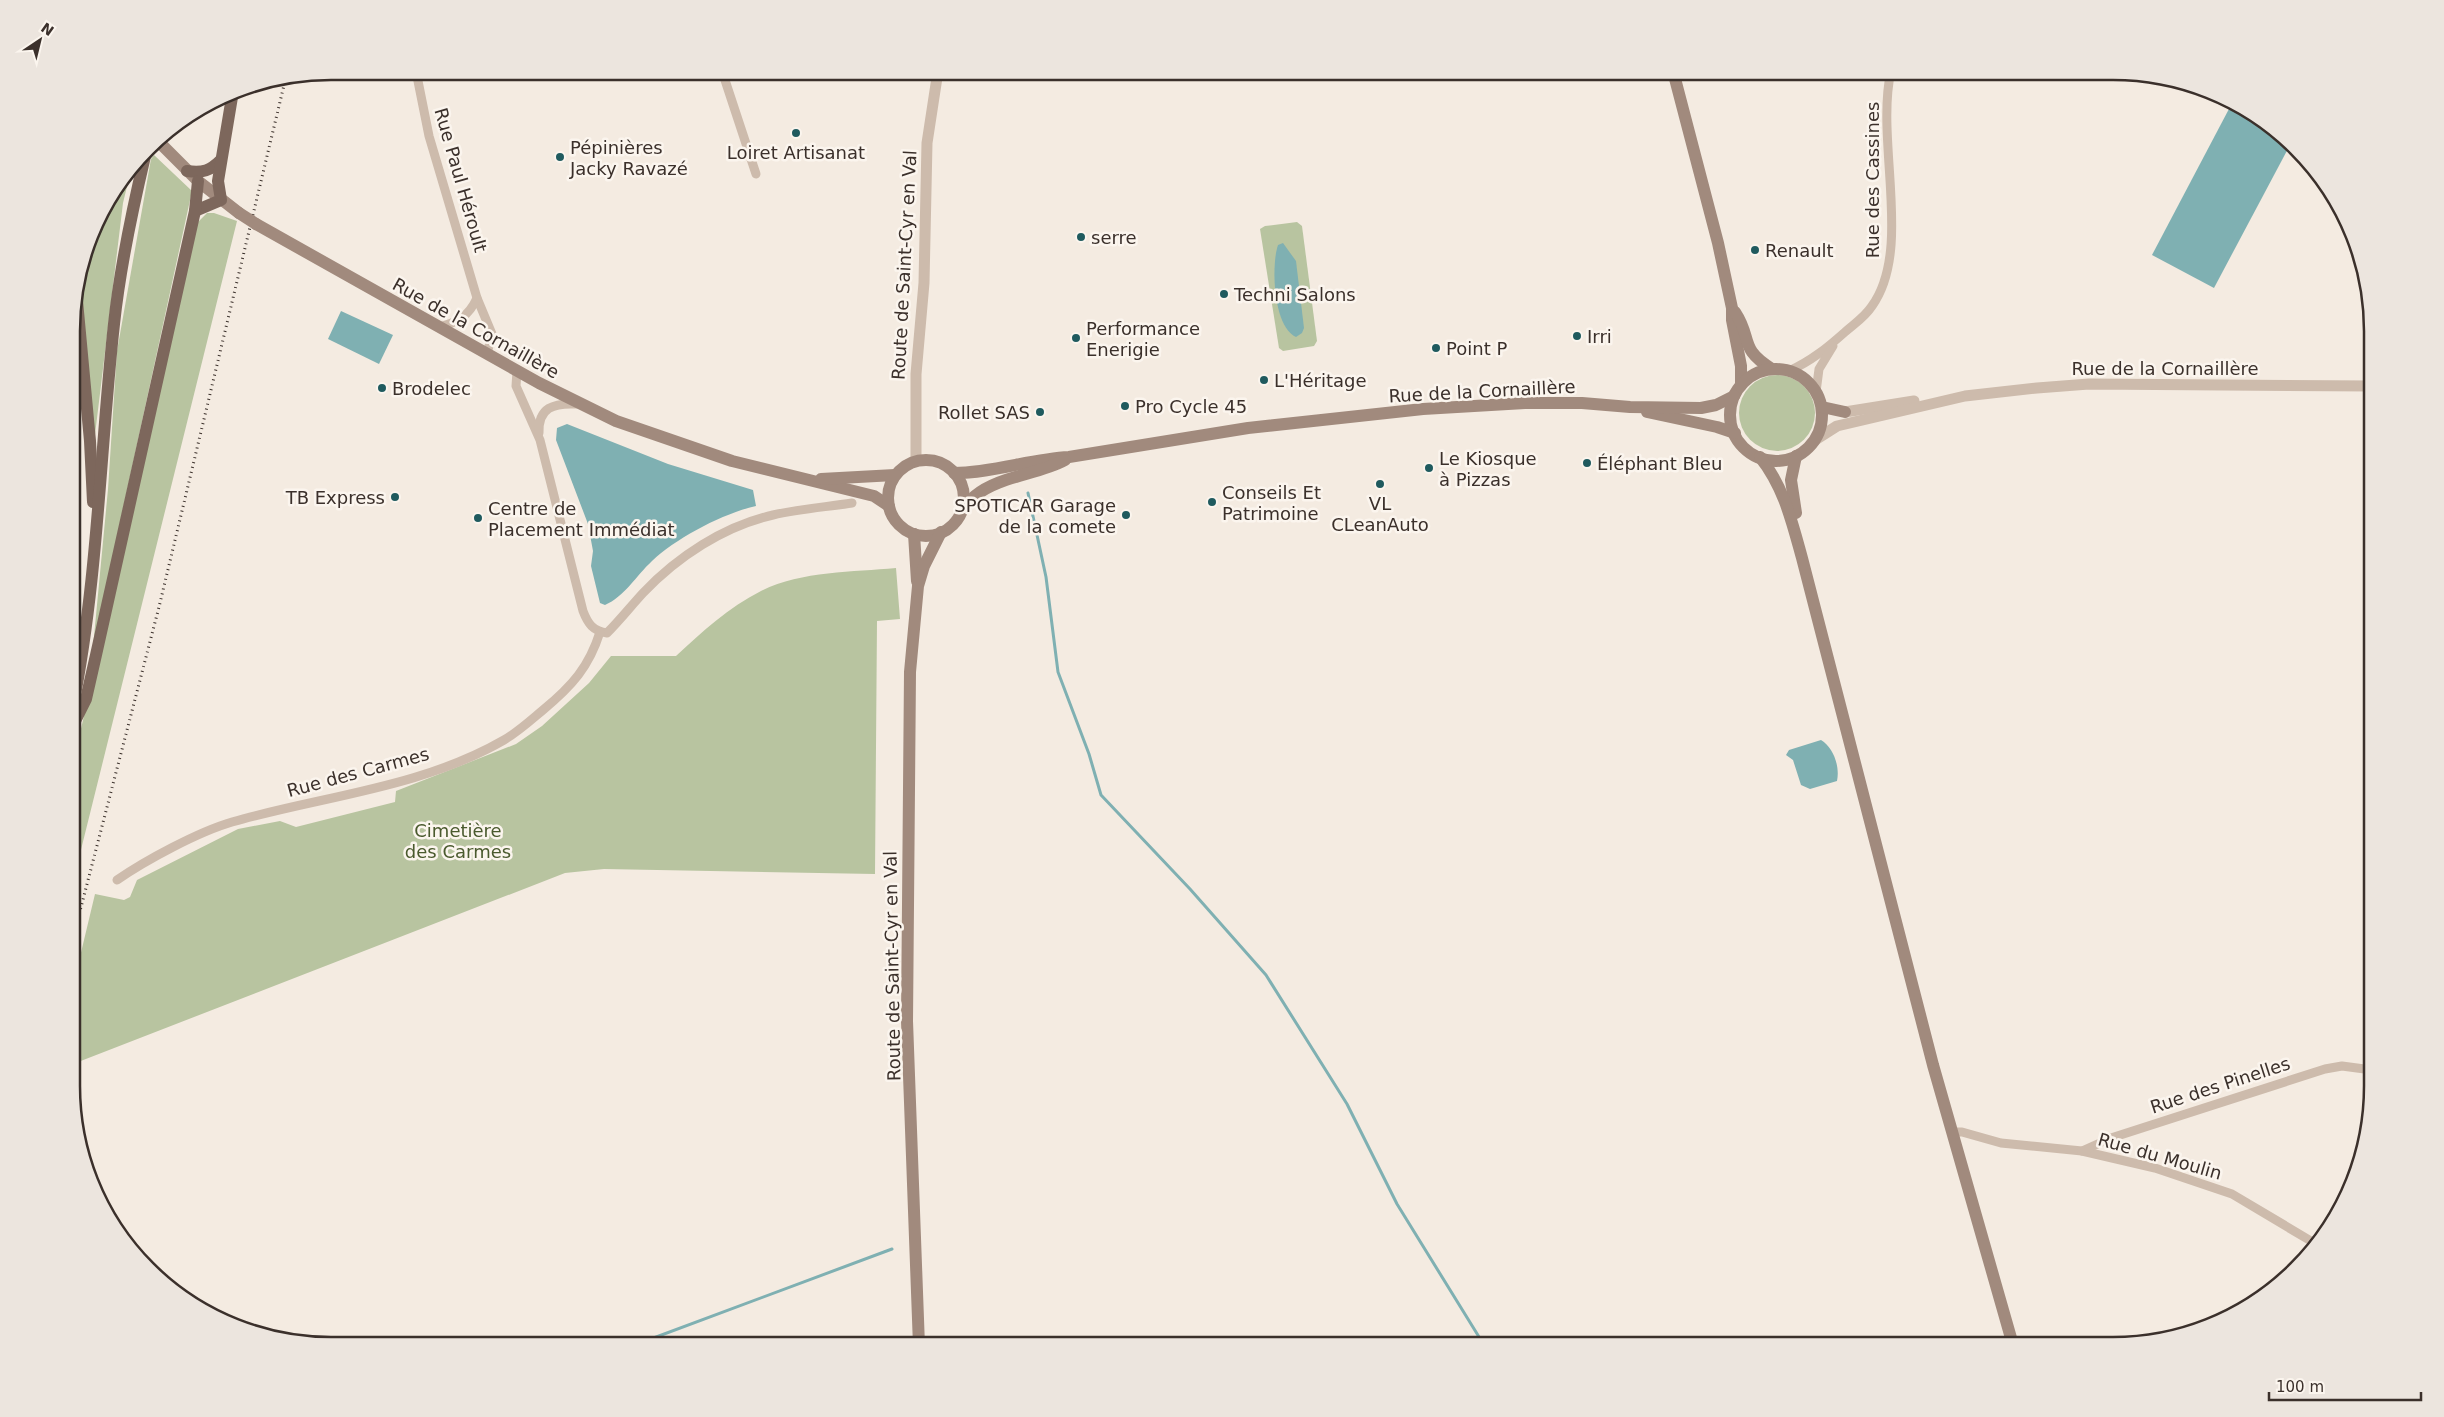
<svg xmlns="http://www.w3.org/2000/svg" width="2444" height="1417" viewBox="0 0 2444 1417" font-family="'DejaVu Sans',sans-serif">
<style>
.green{fill:#b8c4a0}
.water{fill:#7fb0b2}
.lines{fill:none;stroke-linecap:round;stroke-linejoin:round}
.stream{stroke:#7fb0b2;stroke-width:3}
.minor{stroke:#cdbbac;stroke-width:9}
.tertiary{stroke:#cdbbac;stroke-width:11}
.secondary{stroke:#a18a7d;stroke-width:12}
.primary{stroke:#7d675c;stroke-width:12}
.rail{stroke:#3b302b;stroke-width:3;stroke-dasharray:1 4;stroke-linecap:butt}
.secondary-bridge{stroke:#a18a7d;stroke-width:12}
.poi-dot{fill:#1f5a5e;stroke:#fbf5ee;stroke-width:2}
.labels{text-anchor:middle;dominant-baseline:central;stroke-width:5;stroke-linejoin:round;paint-order:stroke}
.poi-label{font-size:18px;fill:#3b302b;stroke:#fbf5ee;text-anchor:start}
.street-label{font-size:18px;fill:#3b302b;stroke:#fbf5ee}
.park-label{font-size:18px;fill:#4a5a2e;stroke:#fbf5ee}
.rim{fill:none;stroke:#3b302b;stroke-width:2.5}
</style>
<rect width="100%" height="100%" fill="#f4ebe1"/>
<g class="green">
<path d="M154 155 192 191 93 647 108 489 117 351 151 159Z"/>
<path d="M130 174 123 203 94 443 79 280 98 216Z"/>
<path d="M207 213H214L237 221 73 882V763L170 347 196 224Z"/>
<path d="M1297 222 1302 226 1317 341 1314 346 1283 351 1279 348 1260 229 1265 226Z"/>
<circle cx="1777" cy="413" r="38"/>
<path d="M896 568 900 619 877 621 875 874 604 869 565 873 73 1064V986L95 894 124 900 130 897 137 880 238 829 280 821 296 827 395 802 396 791 516 744 542 726 589 683 611 656H676C702 632 729 607 761 591 801 571 853 572 896 568Z"/>
</g>
<g class="water">
<path d="M2230 107 2277 133 2291 143 2214 288 2152 255Z"/>
<path d="M1283 243 1296 261 1304 328 1302 333 1296 337C1273 327 1271 265 1278 245Z"/>
<path d="M341 311 393 335 379 364 328 339Z"/>
<path d="M567 424 668 464 753 490 756 506C724 513 676 538 652 561 636 576 624 597 605 605L600 603 591 566 593 551 588 524 556 440 557 428Z"/>
<path d="M1821 740C1834 748 1840 767 1837 781L1810 789 1801 785 1793 760 1786 755 1789 750Z"/>
</g>
<g class="lines">
<g class="stream">
<path d="M1028 493 1046 577 1058 672 1089 754 1101 795 1190 889 1266 975 1347 1104 1397 1204 1484 1345"/>
<path d="M632 1346 892 1249"/>
</g>
<g class="minor">
<path d="M416 71 429 136 477 298 492 334 487 354"/>
<path d="M722 71 756 174"/>
<path d="M438 327C457 323 469 316 477 298"/>
<path d="M517 371 516 386 540 440 583 611C588 624 593 631 607 633 620 620 631 606 643 593 677 557 724 526 773 515 799 509 826 507 852 503"/>
<path d="M1789 371C1811 361 1827 348 1845 332 1854 324 1865 317 1872 306 1913 249 1875 141 1891 71"/>
<path d="M1816 392 1819 369 1833 346"/>
<path d="M539 433C538 407 554 403 576 404"/>
<path d="M117 880C146 860 198 832 232 822 322 796 421 788 504 740 518 732 531 720 543 710 572 686 589 667 600 632"/>
<path d="M1952 1132H1962L2001 1143 2082 1151 2155 1168 2232 1194 2316 1244"/>
<path d="M2082 1151 2111 1138 2325 1069 2342 1066 2372 1070"/>
</g>
<g class="tertiary">
<path d="M1845 412 1914 401"/>
<path d="M1815 440 1837 426 1965 396 2037 388 2089 384 2372 386"/>
<path d="M916 461V374L924 283 927 143 938 71"/>
</g>
<g class="secondary">
<path d="M1673 71 1718 243 1732 308V320L1741 366V385"/>
<path d="M157 140 198 181 239 213"/>
<path d="M256 224 539 383 616 421 732 461 874 496 889 506"/>
<path d="M1735 312C1753 339 1738 348 1772 369"/>
<circle cx="1776" cy="415" r="46"/>
<path d="M1822 407 1845 412"/>
<path d="M1647 412 1717 427 1735 433"/>
<path d="M1796 456 1791 480 1796 513"/>
<path d="M1760 457C1784 487 1792 522 1802 558L1933 1065 2013 1345"/>
<circle cx="926" cy="498" r="38"/>
<path d="M954 473C993 473 1030 459 1069 457L1248 428 1423 409 1525 403H1582L1630 407 1701 408 1716 405 1734 396"/>
<path d="M821 479 895 475"/>
<path d="M962 511C966 506 970 500 975 496 999 476 1037 475 1065 460"/>
<path d="M914 534 917 581"/>
<path d="M919 1346 907 1021 910 672 918 586 924 566 941 532"/>
</g>
<g class="primary">
<path d="M187 171C203 173 210 171 221 160"/>
<path d="M195 211 221 200 218 181 233 91"/>
<path d="M76 290 90 441 93 502"/>
<path d="M73 705C98 579 100 451 114 324 120 267 132 211 145 156"/>
<path d="M73 725 86 699 96 655 195 211 198 181"/>
</g>
<path class="rail" d="M73 938 159 607 285 81"/>
<path class="secondary-bridge" d="M239 213 256 224"/>
</g>
<g class="poi-dot">
<circle cx="796" cy="133" r="5"/>
<circle cx="560" cy="157" r="5"/>
<circle cx="1081" cy="237" r="5"/>
<circle cx="1755" cy="250" r="5"/>
<circle cx="1224" cy="294" r="5"/>
<circle cx="1577" cy="336" r="5"/>
<circle cx="1076" cy="338" r="5"/>
<circle cx="1436" cy="348" r="5"/>
<circle cx="1264" cy="380" r="5"/>
<circle cx="382" cy="388" r="5"/>
<circle cx="1125" cy="406" r="5"/>
<circle cx="1040" cy="412" r="5"/>
<circle cx="1587" cy="463" r="5"/>
<circle cx="1429" cy="468" r="5"/>
<circle cx="1380" cy="484" r="5"/>
<circle cx="395" cy="497" r="5"/>
<circle cx="1212" cy="502" r="5"/>
<circle cx="1126" cy="515" r="5"/>
<circle cx="478" cy="518" r="5"/>
</g>
<g class="labels">
<g class="poi-label">
<text x="570" y="147">Pépinières<tspan x="570" dy="21">Jacky Ravazé</tspan></text>
<text x="796" y="152" text-anchor="middle">Loiret Artisanat</text>
<text x="1091" y="237">serre</text>
<text x="1765" y="250">Renault</text>
<text x="1234" y="294">Techni Salons</text>
<text x="1086" y="328">Performance<tspan x="1086" dy="21">Enerigie</tspan></text>
<text x="1587" y="336">Irri</text>
<text x="1446" y="348">Point P</text>
<text x="1274" y="380">L'Héritage</text>
<text x="392" y="388">Brodelec</text>
<text x="1135" y="406">Pro Cycle 45</text>
<text x="1030" y="412" text-anchor="end">Rollet SAS</text>
<text x="1439" y="458">Le Kiosque<tspan x="1439" dy="21">à Pizzas</tspan></text>
<text x="1597" y="463">Éléphant Bleu</text>
<text x="1222" y="492">Conseils Et<tspan x="1222" dy="21">Patrimoine</tspan></text>
<text x="385" y="497" text-anchor="end">TB Express</text>
<text x="1380" y="503" text-anchor="middle">VL<tspan x="1380" dy="21">CLeanAuto</tspan></text>
<text x="1116" y="505" text-anchor="end">SPOTICAR Garage<tspan x="1116" dy="21">de la comete</tspan></text>
<text x="488" y="508">Centre de<tspan x="488" dy="21">Placement Immédiat</tspan></text>
</g>
<g class="street-label">
<text transform="translate(461 180) rotate(74)">Rue Paul Héroult</text>
<text transform="translate(1872 180) rotate(-90)">Rue des Cassines</text>
<text transform="translate(904 265) rotate(-87)">Route de Saint-Cyr en Val</text>
<text transform="translate(476 328) rotate(29)">Rue de la Cornaillère</text>
<text x="2165" y="368">Rue de la Cornaillère</text>
<text transform="translate(1482 391) rotate(-3)">Rue de la Cornaillère</text>
<text transform="translate(358 772) rotate(-15)">Rue des Carmes</text>
<text transform="translate(892 966) rotate(-91)">Route de Saint-Cyr en Val</text>
<text transform="translate(2220 1085) rotate(-18)">Rue des Pinelles</text>
<text transform="translate(2160 1156) rotate(16)">Rue du Moulin</text>
</g>
<g class="park-label">
<text x="458" y="830">Cimetière<tspan x="458" dy="21">des Carmes</tspan></text>
</g>
</g>
<path d="M0 0H2444V1417H0ZM331 80H2113A251 251 0 0 1 2364 331V1086A251 251 0 0 1 2113 1337H331A251 251 0 0 1 80 1086V331A251 251 0 0 1 331 80Z" fill="#ece5de" fill-rule="evenodd"/>
<path class="rim" d="M331 80H2113A251 251 0 0 1 2364 331V1086A251 251 0 0 1 2113 1337H331A251 251 0 0 1 80 1086V331A251 251 0 0 1 331 80Z"/>
<g transform="translate(40 40) rotate(35)" stroke="#fbf5ee" stroke-width="4" paint-order="stroke">
<path d="M0-4L9 19L0 12L-9 19Z" fill="#3b302b"/>
<text y="-8" font-size="14" font-weight="bold" text-anchor="middle" fill="#3b302b">N</text>
</g>
<path d="M2269 1392v8h152v-8" fill="none" stroke="#3b302b" stroke-width="2.5"/>
<text x="2276" y="1392" font-size="15" fill="#3b302b" stroke="#fbf5ee" stroke-width="4" paint-order="stroke">100 m</text>
</svg>
